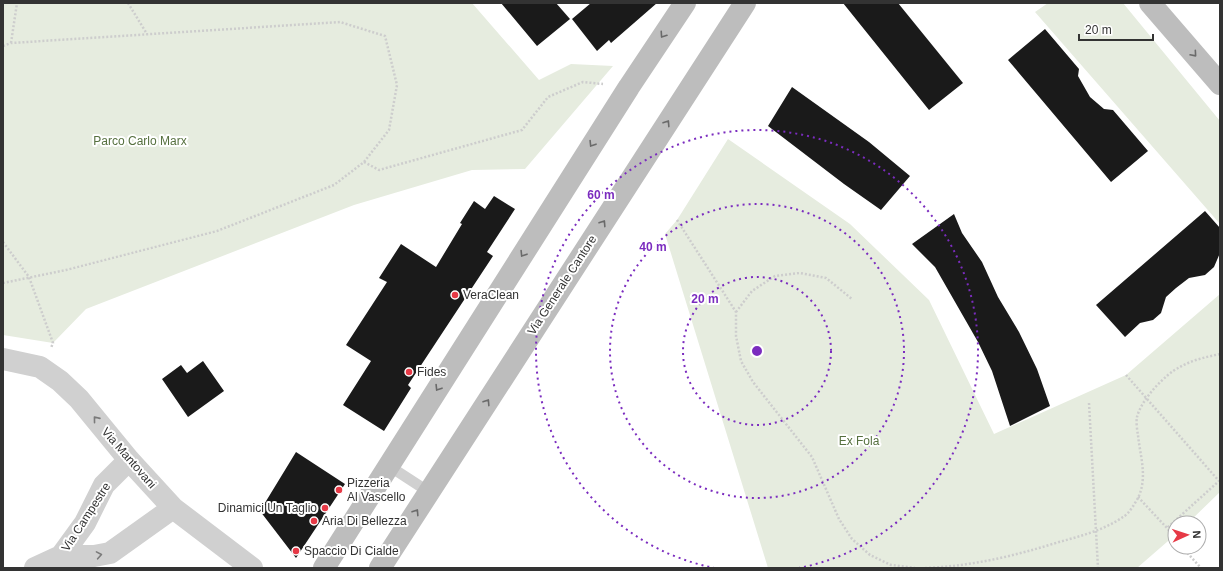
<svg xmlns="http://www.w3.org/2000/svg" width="1223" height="571" viewBox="0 0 1223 571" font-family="Helvetica,sans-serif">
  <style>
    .green { fill: #e6ecdf }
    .building { fill: #1a1a1a }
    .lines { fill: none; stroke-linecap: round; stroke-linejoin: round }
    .path { stroke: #cdcdcd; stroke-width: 2.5; stroke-dasharray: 2 2; stroke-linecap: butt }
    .lane { stroke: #d0d0d0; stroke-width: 11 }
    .street { stroke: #d0d0d0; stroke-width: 22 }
    .secondary { stroke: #bdbdbd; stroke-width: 22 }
    .oneway { stroke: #6a6a6a }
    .oneway2 { stroke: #7a7a7a }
    .ring { fill: none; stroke: #7b2cbf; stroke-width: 2; stroke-dasharray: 2 4 }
    .poi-dot { fill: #e63946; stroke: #fff; stroke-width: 1.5 }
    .labels { text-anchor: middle; stroke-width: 4; stroke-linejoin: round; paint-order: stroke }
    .park-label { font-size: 12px; fill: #56703f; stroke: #fff }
    .street-label { font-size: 12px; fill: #333; stroke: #fff }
    .poi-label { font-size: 12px; fill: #333; stroke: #fff; text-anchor: start }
    .centre { fill: #7b2cbf; stroke: #fff; stroke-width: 2 }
    .ring-label { font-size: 12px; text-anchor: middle; font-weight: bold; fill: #7b2cbf; stroke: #fff; stroke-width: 4; stroke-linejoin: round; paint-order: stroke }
  </style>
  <rect width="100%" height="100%" fill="#fff"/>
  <path class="green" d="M3 3H472L539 80 571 64 613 66 525 169 472 170 354 205 86 309 53 343 3 335Z
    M1048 3H1123L1220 121V224L1035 12Z
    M728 139 850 224 929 300 994 434 1126 375 1220 294V492L1188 523H1175V535L1137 568H768L665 234 677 220Z"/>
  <path class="building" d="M501 3H556L570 19 537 46Z
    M591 3H657L611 43 609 40 597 51 572 19Z
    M843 3H898L963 83 929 110Z
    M1045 29 1079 69 1078 76 1090 97 1104 109 1113 110 1148 151 1111 182 1008 60Z
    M792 87 869 142 910 176 881 210 844 184 768 126Z
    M494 196 515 209 487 252 493 256 408 385 411 388 384 431 343 405 371 361 346 345 387 282 379 278 401 244 436 267 462 224 460 223 474 201 485 209Z
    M1205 211 1220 228V253L1214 267 1205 275 1189 278 1176 288 1166 297 1161 313 1153 320 1140 323 1125 337 1096 305Z
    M954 214 962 233 982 262 998 297 1019 332 1037 369 1050 406 1010 426 992 371 978 342 935 267 912 244Z
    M203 361 224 391 188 417 162 379 181 365 187 373Z
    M296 452 345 484 296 558 260 511Z"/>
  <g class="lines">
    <path class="path" d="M128 3 147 34
      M11 43 17 3
      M3 46 11 43 340 22 385 36 397 85 389 130 364 162 334 185 217 231 66 270 3 283
      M364 162 379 170 522 130 548 97 583 82 603 84
      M677 220 736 312V336L741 361 753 382 812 457 839 519 852 539 870 555 891 565 915 568
      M3 242 29 277 53 343 51 348
      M736 312 752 291 775 276 800 273 826 278 852 299
      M1126 375 1219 481 1167 528
      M1089 403 1098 568
      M1138 497 1167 528 1175 539
      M1182 547 1201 568
      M925 568C973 566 1014 556 1059 542 1081 536 1104 530 1123 517 1129 514 1135 503 1138 498 1148 477 1140 456 1138 435 1137 430 1136 422 1137 417 1141 400 1165 374 1180 367 1192 360 1206 357 1220 354"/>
    <path class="lane" d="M389 466 429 492"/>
    <path class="street" d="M3 359 40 367 60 381 79 399 129 460 173 508 252 568
      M61 556 85 523 104 485 129 460
      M35 568 61 556H94L110 553 173 508"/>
    <path class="secondary" d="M1150 3 1220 84
      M324 568 629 87 685 3
      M380 568 745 3"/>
  </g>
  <defs><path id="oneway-chevron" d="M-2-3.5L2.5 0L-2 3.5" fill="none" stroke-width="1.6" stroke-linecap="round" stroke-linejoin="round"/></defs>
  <g class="oneway">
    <use href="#oneway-chevron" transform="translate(663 35) rotate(124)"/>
    <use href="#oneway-chevron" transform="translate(1194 54) rotate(49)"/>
    <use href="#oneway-chevron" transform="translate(667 123) rotate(-57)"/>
    <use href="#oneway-chevron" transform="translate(592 144) rotate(122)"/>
    <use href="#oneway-chevron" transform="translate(603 223) rotate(-57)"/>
    <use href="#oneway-chevron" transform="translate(523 254) rotate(122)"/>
    <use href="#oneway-chevron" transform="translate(438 388) rotate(122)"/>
    <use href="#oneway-chevron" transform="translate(487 402) rotate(-57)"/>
    <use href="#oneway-chevron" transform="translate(416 512) rotate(-57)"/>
  </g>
  <g class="oneway2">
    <use href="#oneway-chevron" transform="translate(96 419) rotate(-129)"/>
    <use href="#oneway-chevron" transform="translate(99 555) rotate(-10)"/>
  </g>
  <g class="ring">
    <circle cx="757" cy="351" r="74"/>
    <circle cx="757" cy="351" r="147"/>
    <path d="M715 568A221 221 0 1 1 799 568"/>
  </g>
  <g class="poi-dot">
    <circle cx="455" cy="295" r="4"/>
    <circle cx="409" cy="372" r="4"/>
    <circle cx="339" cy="490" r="4"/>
    <circle cx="325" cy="508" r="4"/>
    <circle cx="314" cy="521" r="4"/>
    <circle cx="296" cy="551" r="4"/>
  </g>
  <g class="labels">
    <g class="park-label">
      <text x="140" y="145">Parco Carlo Marx</text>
      <text x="859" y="445">Ex Fola</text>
    </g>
    <g class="street-label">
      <text transform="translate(562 285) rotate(-57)" y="4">Via Generale Cantore</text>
      <text transform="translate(129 458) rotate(49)" y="4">Via Mantovani</text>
      <text transform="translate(86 517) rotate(-57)" y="4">Via Campestre</text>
    </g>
    <g class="poi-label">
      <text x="463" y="299">VeraClean</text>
      <text x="417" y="376">Fides</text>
      <text x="347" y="487">Pizzeria<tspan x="347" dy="14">Al Vascello</tspan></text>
      <text x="317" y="512" text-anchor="end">Dinamici Un Taglio</text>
      <text x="322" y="525">Aria Di Bellezza</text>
      <text x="304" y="555">Spaccio Di Cialde</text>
    </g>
  </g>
  <circle cx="757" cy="351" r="6" class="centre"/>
  <g class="ring-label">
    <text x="601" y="199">60 m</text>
    <text x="653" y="251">40 m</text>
    <text x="705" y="303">20 m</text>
  </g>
  <rect width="1223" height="571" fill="none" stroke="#333333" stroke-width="8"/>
  <g transform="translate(1187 535) rotate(87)"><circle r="19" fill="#ffffff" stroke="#adadad"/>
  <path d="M0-3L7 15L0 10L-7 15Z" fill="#e63946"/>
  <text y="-6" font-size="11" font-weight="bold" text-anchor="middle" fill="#333333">N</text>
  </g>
  <path d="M1079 34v6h74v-6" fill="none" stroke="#333333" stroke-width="2"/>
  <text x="1085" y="34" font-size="12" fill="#333333" stroke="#ffffff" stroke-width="3" paint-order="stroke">20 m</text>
</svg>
